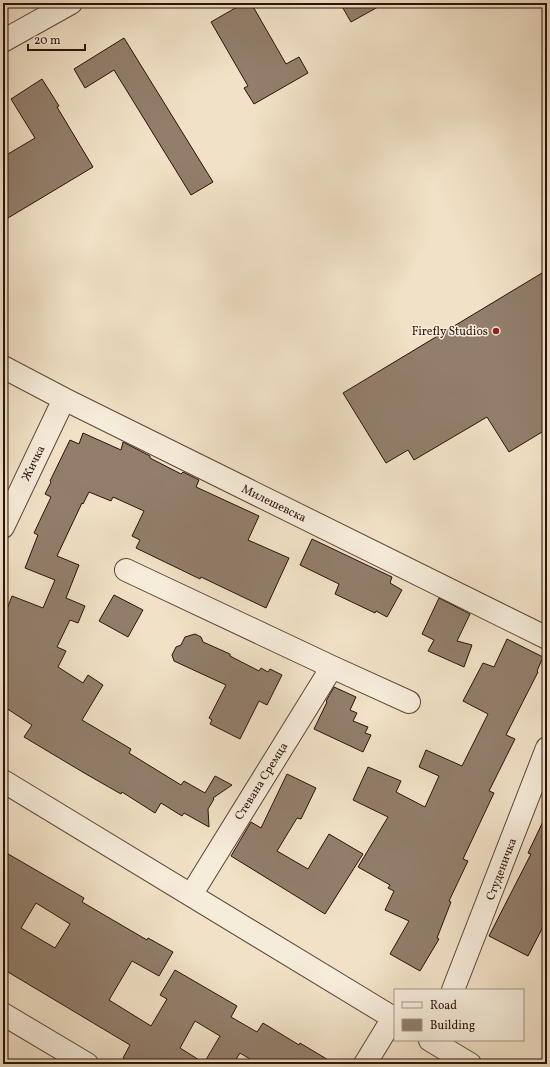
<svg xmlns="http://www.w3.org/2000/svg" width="550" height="1067" viewBox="0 0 550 1067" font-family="Vollkorn,serif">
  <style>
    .building { fill: #927e6b; stroke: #2c1209; fill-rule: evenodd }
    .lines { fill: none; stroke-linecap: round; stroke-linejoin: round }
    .minor-casing { stroke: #5d4638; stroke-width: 24 }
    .minor { stroke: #f6ecda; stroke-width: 22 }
    .poi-dot { fill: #8f2418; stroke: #f6ecda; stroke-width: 1.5 }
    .labels { text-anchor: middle; stroke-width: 3; stroke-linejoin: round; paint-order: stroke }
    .poi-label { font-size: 12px; fill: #2c1209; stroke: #f6ecda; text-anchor: end }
    .street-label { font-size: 12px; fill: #2c1209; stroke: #f6ecda }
  </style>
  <rect width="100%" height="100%" fill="#f1e1c6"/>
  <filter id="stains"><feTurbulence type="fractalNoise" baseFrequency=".005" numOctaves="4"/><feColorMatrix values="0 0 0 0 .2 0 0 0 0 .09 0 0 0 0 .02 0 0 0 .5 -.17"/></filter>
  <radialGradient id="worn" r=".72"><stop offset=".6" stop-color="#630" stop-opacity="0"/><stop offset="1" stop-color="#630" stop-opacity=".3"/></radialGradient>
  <path class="building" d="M244 3H251L286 64 299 57 308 73 254 104 244 88 248 86 211 22Z
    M340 3H385L351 22Z
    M124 38 213 182 191 195 114 70 85 88 74 69Z
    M42 79 59 106 57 107 93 167 3 221V157L35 138 11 99Z
    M547 270V429L509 452 487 417 414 460 408 450 386 463 343 393Z
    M83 433 121 450 123 442 150 456V458L181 474 183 472 199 480 196 487 259 516 248 540 289 558 266 608 201 577 200 579 136 548 140 540 132 536 144 511 113 497 111 501 89 492 83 504 82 503 57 556 79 565 66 598 85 606 78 623 70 620 57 647 66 651 58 667 83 683 88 675 103 685 82 720 131 749 129 753 181 785 184 781 205 793 215 776 232 785 213 798 214 799 208 809 209 827 184 813 182 816 161 803 155 813 122 792 121 794 86 774 24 737 32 725 3 706V620L12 596 43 608 55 580 25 568 38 535 34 533 51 497 45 494 51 482 50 481 70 440 79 444Z
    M312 539 392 577 390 583 402 590 387 617 376 611 375 613 335 594 339 584 300 565Z
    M114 595 143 610 128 637 99 621Z
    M439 598 470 614 457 641 472 645 464 667 428 651 434 640 422 634Z
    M195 634 201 637 203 642 230 654V656L259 671 261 668 268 672 270 669 282 675 267 705 259 701 240 739 210 724 212 720 209 718 226 685 174 661 172 655 176 647 181 645 185 637Z
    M507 639 543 657 537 671 538 672 506 735 515 739 489 791 494 793 463 859 468 861 449 901 451 902 437 938 439 939 420 971 390 954 409 921 385 910 394 891 388 888 390 885 358 867 388 817 353 800 368 767 401 781 396 792 425 807 439 776 419 767 426 750 462 766 488 714 463 701 483 663 494 667Z
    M334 687 356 697 350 710 357 713 353 721 368 727 365 733 371 735 363 752 314 729 327 702 326 701Z
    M287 774 316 788 301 819 297 818 277 851 308 869 329 834 363 854 325 914 231 856 251 822 261 828Z
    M547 813V919L528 956 489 936 531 854 528 853Z
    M3 851 84 898 82 902 147 940 148 938 173 952 159 976 132 961 109 1000 151 1026 167 999 160 995 175 970 237 1006 231 1017 257 1032 263 1023 299 1045 300 1043 335 1064H258L240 1053 233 1064H132L123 1058 130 1045 3 969ZM36 903 70 924 55 948 21 928ZM195 1021 220 1036 204 1063 180 1048Z"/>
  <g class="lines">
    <g class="minor-casing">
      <path id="minor" d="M3 41 71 3
        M3 367 64 399 547 638
        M3 527 64 399
        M126 570 332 667 409 702
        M3 781 395 1019
        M191 895 332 667
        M453 990 547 748
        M3 1014 87 1064
        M430 1040 470 1064
        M365 1064 393 1018"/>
    </g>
    <use href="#minor" class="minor"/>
  </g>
  <circle class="poi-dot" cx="496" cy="331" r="4"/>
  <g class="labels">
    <g class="poi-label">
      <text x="488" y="335">Firefly Studios</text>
    </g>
    <g class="street-label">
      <text transform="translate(33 463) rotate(-64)" y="4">Жичка</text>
      <text transform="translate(274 503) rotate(26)" y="4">Милешевска</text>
      <text transform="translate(261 781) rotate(-58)" y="4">Стевана Сремца</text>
      <text transform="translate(501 869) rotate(-69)" y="4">Студеничка</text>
    </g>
  </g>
  <rect width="550" height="1067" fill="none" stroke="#f1e1c6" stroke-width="16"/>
  <rect x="4" y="4" width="542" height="1059" fill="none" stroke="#2c1209" stroke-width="2"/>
  <rect x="8" y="8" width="534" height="1051" fill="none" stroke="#2c1209"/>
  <rect x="394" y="989" width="130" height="52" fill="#f6ecda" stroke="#a59586"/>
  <rect x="402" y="1002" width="20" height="6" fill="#f6ecda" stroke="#a59586"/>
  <text x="430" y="1009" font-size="12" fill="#2c1209">Road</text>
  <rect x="402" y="1019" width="20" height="12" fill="#927e6b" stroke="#a59586"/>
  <text x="430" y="1029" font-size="12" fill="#2c1209">Building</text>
  <path d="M28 44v6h57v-6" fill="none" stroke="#2c1209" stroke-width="2"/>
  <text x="34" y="44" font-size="12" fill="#2c1209" stroke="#f6ecda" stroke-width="3" paint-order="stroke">20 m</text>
  <rect width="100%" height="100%" filter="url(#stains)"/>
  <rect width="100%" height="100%" fill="url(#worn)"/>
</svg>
